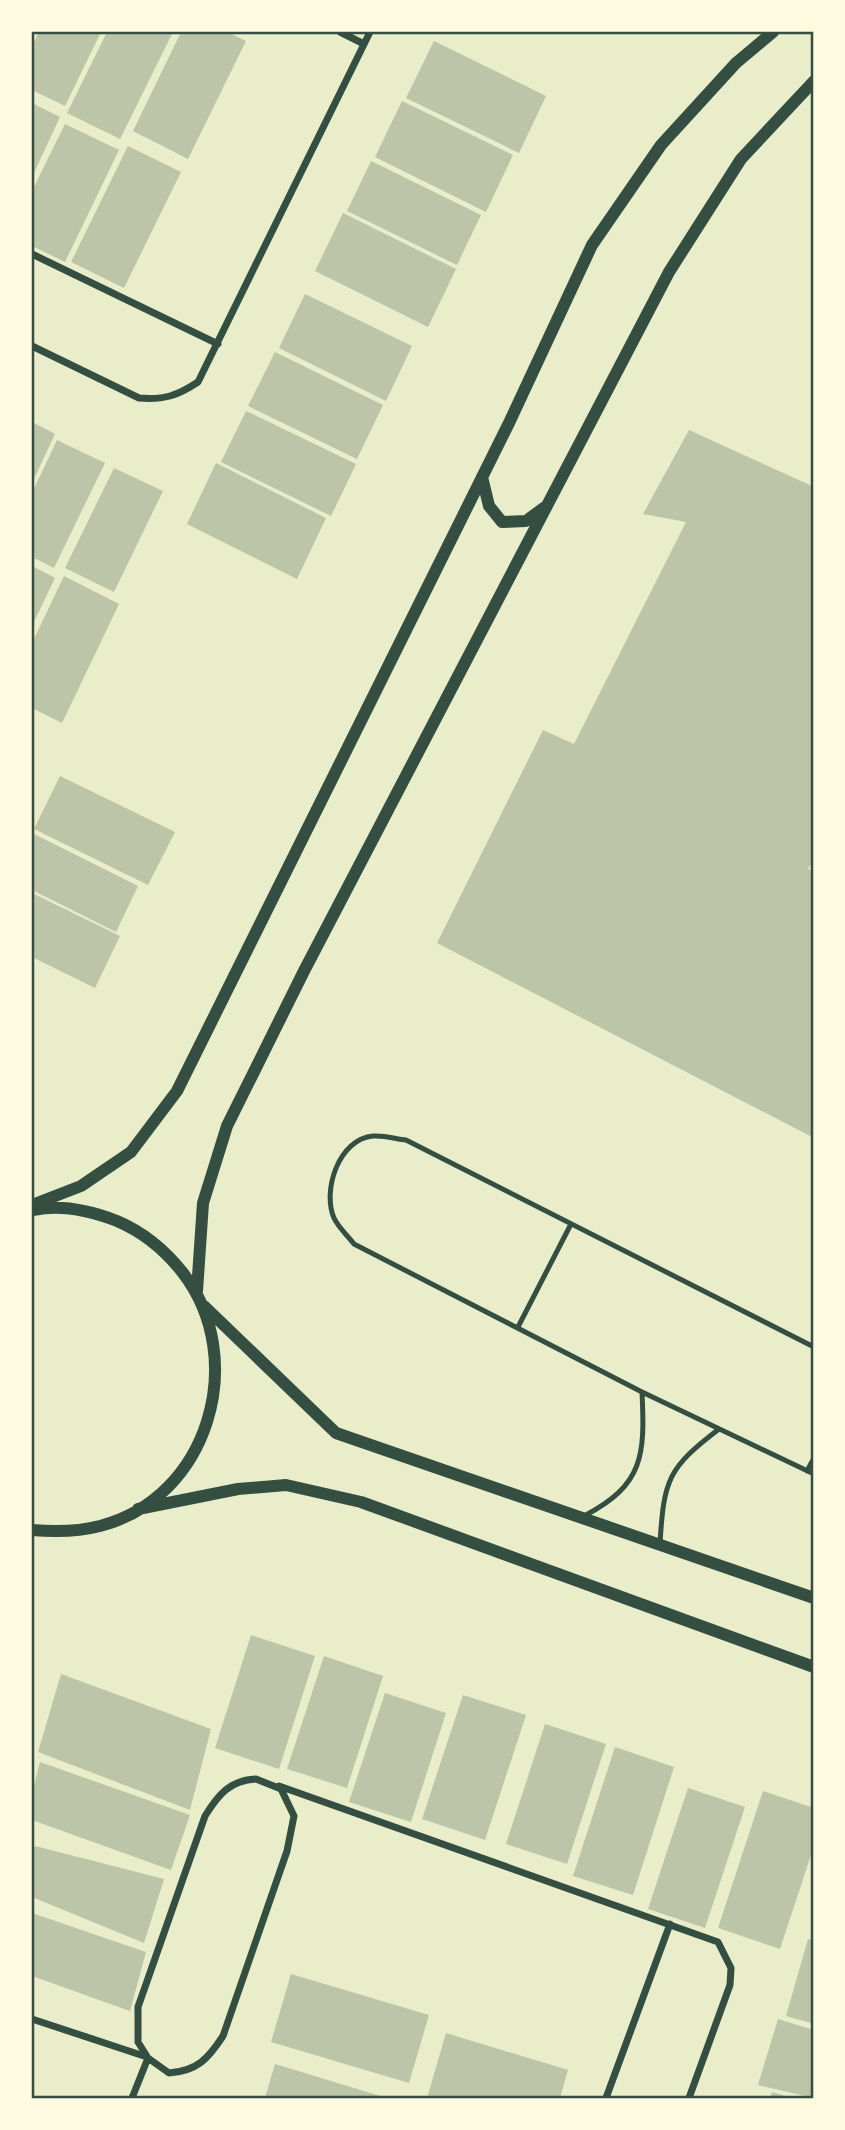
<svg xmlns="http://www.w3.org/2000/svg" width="845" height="2130" viewBox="0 0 845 2130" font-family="'DejaVu Sans',sans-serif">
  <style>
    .building { fill: #bcc5a7 }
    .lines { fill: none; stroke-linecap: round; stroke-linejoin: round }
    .service { stroke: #344e41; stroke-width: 5 }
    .minor { stroke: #344e41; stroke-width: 7 }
    .tertiary { stroke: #344e41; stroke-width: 12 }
    .neatline { fill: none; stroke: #344e41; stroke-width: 2.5 }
  </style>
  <rect width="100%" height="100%" fill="#e9edc9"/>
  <path class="building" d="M39 32H101L65 106 32 90V46Z
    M107 32H173L120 139 67 113Z
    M181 32H227L246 41 188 159 133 131Z
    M434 41 546 96 519 153 406 98Z
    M402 101 513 155 486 212 375 157Z
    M32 103 60 117 32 177Z
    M65 124 119 150 65 262 32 246V191Z
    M128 146 181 172 124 288 71 262Z
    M371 161 481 215 457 265 347 211Z
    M343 213 456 269 428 327 315 271Z
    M305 294 412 346 386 401 279 348Z
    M275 352 383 405 357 459 248 406Z
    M246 411 356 464 331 516 221 462Z
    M32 422 55 434 32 483Z
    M689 430 814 487V859L808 869 814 872V1138L437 943 543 730 574 744 686 522 643 514Z
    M57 440 105 463 54 568 32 557V493Z
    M216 463 326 518 297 579 187 524Z
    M114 468 163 491 114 592 65 568Z
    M32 566 55 578 32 626Z
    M64 576 119 604 62 723 32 708V643Z
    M60 776 175 832 148 885 34 829Z
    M32 833 138 886 116 932 32 890Z
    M32 893 120 936 95 988 32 957Z
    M251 1635 315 1656 279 1769 215 1748Z
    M324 1656 383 1676 347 1788 287 1769Z
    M61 1674 211 1729 190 1810 38 1752Z
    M385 1693 446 1713 411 1822 349 1802Z
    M463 1695 526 1715 485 1840 422 1819Z
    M545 1724 606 1744 567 1864 506 1844Z
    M615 1747 674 1767 633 1895 573 1876Z
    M40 1762 190 1815 171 1870 32 1820V1793Z
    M688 1788 745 1807 705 1928 648 1909Z
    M763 1791 814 1808V1846L780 1949 718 1928Z
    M35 1846 164 1879 144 1943 32 1897V1856Z
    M32 1913 146 1952 130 2011 32 1976Z
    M808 1939 814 1940V2024L786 2016Z
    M291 1974 429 2015 409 2083 271 2042Z
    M778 2019 814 2030V2098L758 2085Z
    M446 2033 568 2070 560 2098H427Z
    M275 2064 387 2098H265Z
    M772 2092 792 2098H770Z"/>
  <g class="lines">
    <path class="service" d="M518 1327 571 1224
      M814 1347 406 1140C396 1139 384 1135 373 1136 339 1139 322 1190 334 1218 338 1227 348 1236 354 1244L642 1392 814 1474
      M807 1471 814 1458
      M584 1516C644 1485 645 1455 642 1392
      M660 1543C664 1479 668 1468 719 1429"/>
    <path class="minor" d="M340 32 364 44
      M32 254 218 344
      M32 346 139 398C164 400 177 396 198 382L370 32
      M256 1779 281 1789 294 1816 287 1851 223 2036C208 2059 197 2071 169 2073L148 2058 138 2042V2007L205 1816C218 1795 230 1780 256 1779Z
      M279 1786 718 1942 731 1968 730 1985 689 2098
      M32 2019 147 2057
      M132 2098 148 2058
      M606 2098 670 1924"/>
    <path class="tertiary" d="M482 477 489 506 502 522 526 521 545 507
      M32 1205 81 1186 131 1152 177 1091 509 423 592 245 661 145 736 63 773 32
      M197 1291 203 1203 227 1126 304 971 669 272 741 159 814 81
      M204 1306 336 1433 814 1598
      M138 1509 238 1489 286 1485 361 1502 814 1667
      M32 1530C55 1532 77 1532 100 1526 209 1498 249 1359 183 1273 165 1250 143 1232 117 1221 91 1211 62 1204 34 1210"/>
  </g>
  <rect width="845" height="2130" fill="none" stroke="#fefae0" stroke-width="66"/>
  <rect x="33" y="33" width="779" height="2064" class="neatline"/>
</svg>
